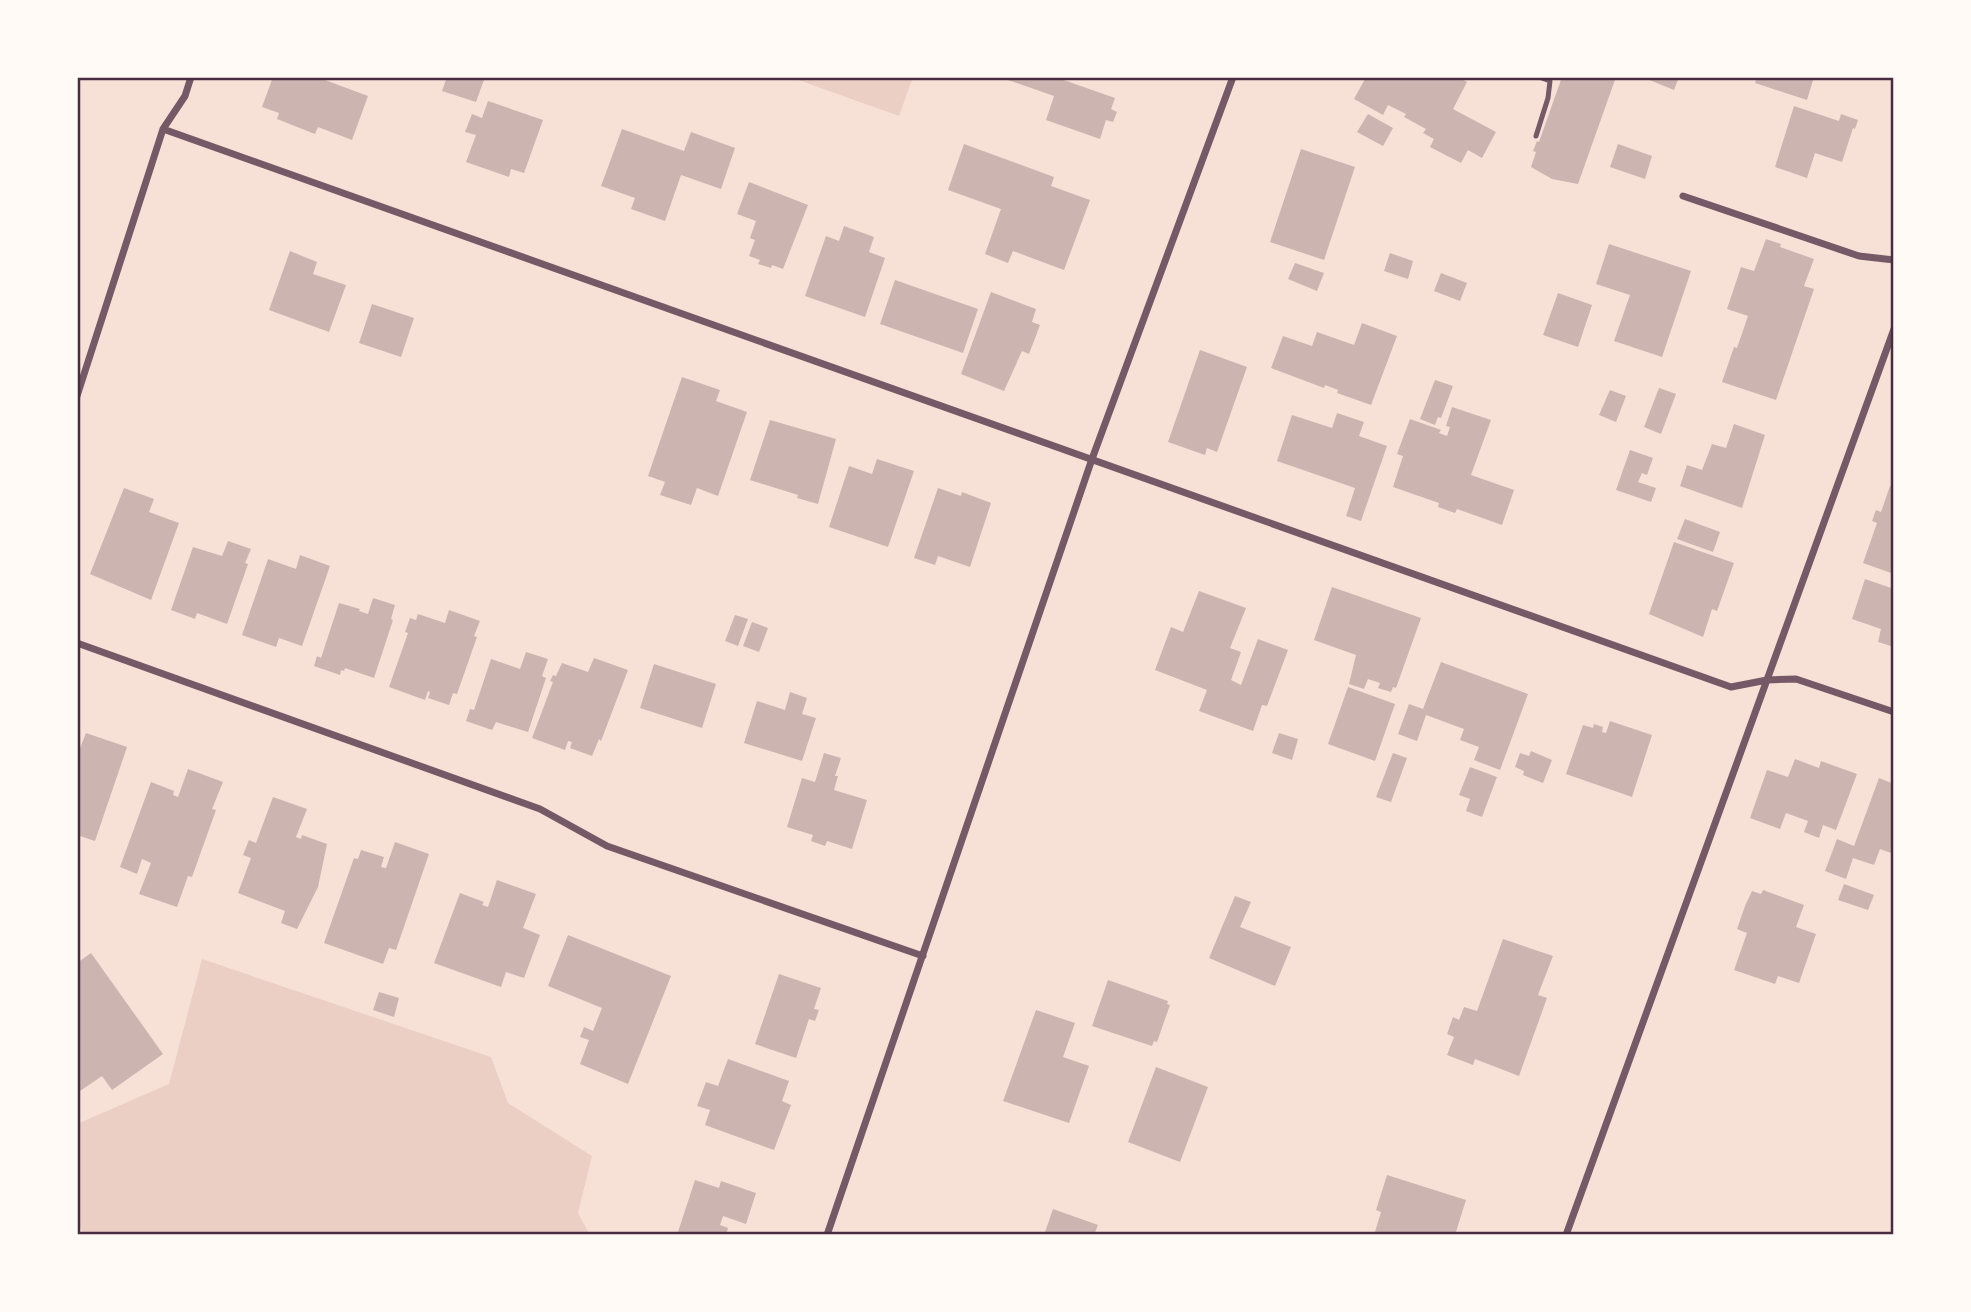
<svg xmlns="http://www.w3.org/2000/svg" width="1971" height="1312" viewBox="0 0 1971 1312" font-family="Arial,sans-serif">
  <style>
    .green { fill: #ebcfc5 }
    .building { fill: #ccb4b1 }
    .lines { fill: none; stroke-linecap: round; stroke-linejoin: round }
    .path { stroke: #4a2c40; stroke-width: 4.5 }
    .service { stroke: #755966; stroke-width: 5 }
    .minor { stroke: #755966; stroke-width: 7 }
    .neatline { fill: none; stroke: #4a2c40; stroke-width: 2.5 }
  </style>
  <rect width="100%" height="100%" fill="#f7e1d7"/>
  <path class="green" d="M790 77H913L899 116Z
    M202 959 491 1057 508 1103 592 1156 578 1213 590 1235H84L77 1220V1124L169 1084Z"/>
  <path class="building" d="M273 77H317L368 96 352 140 318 127 315 134 277 119 279 113 262 107Z
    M447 77H485L476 102 442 91Z
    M1009 77H1055L1115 98 1111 109 1117 112 1113 122 1106 120 1100 139 1046 120 1054 96 1008 80Z
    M1366 77H1458L1467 82 1453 109 1496 132 1482 158 1468 150 1461 163 1430 147 1434 139 1423 133 1426 129 1404 117 1406 114 1388 105 1383 115 1354 99Z
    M1562 77H1616L1578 184 1552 179 1531 167 1536 152 1533 151 1537 141 1539 142Z
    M1642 77H1679L1674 90Z
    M1757 77H1814L1807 100 1755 83Z
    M488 101 543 120 524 173 511 169 509 177 466 162 476 135 465 132 472 114 482 118Z
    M1794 106 1839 121 1841 114 1858 120 1855 129 1853 128 1842 162 1815 153 1807 178 1775 167Z
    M1368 114 1393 128 1383 146 1357 132Z
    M622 129 684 151 691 132 735 148 721 189 681 175 665 221 631 209 635 198 601 186Z
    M964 144 1054 177 1051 186 1090 200 1064 270 1013 251 1008 263 985 254 1001 209 948 190Z
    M1618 144 1652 156 1645 179 1610 167Z
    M1301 149 1355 167 1324 260 1270 242Z
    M749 182 808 205 783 269 772 265 771 268 758 264 760 260 749 256 755 240 750 238 756 221 737 214Z
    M844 226 874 237 869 252 885 258 865 317 805 296 826 236 839 241Z
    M1766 239 1781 244 1780 247 1814 259 1804 286 1814 289 1776 400 1722 382 1734 347 1737 348 1748 316 1727 309 1741 267 1754 271Z
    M1609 244 1691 271 1662 357 1614 341 1630 295 1596 284Z
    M290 251 317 262 313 274 346 285 329 332 269 310Z
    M1390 253 1413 261 1408 279 1384 271Z
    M1295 263 1324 273 1317 291 1288 279Z
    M1441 273 1467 283 1460 301 1434 291Z
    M895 280 978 309 963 353 880 324Z
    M991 292 1036 309 1032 322 1040 325 1029 354 1022 351 1004 391 961 374Z
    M1558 293 1592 305 1578 347 1543 335Z
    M372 304 414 318 401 357 359 343Z
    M1362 323 1397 336 1371 405 1337 393 1338 390 1325 385 1324 388 1271 368 1283 336 1312 346 1317 332 1354 345Z
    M1200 350 1247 367 1217 452 1207 448 1205 455 1168 442Z
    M682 377 720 390 716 401 747 412 718 496 697 488 691 505 660 495 665 482 648 476Z
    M1435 380 1453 386 1441 418 1438 417 1435 425 1420 419Z
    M1659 388 1676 394 1661 434 1644 427Z
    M1610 390 1626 396 1616 422 1599 415Z
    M1452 407 1491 420 1471 475 1514 490 1502 525 1457 509 1455 513 1438 507 1439 503 1393 487 1403 456 1397 454 1410 419 1441 430 1439 433 1447 436 1450 427 1446 426Z
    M1337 413 1364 422 1359 436 1387 446 1361 521 1346 516 1355 488 1277 461 1292 415 1332 428Z
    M770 420 836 439 818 504 797 498 798 495 750 480Z
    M1734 424 1765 435 1742 508 1680 486 1687 465 1702 470 1712 444 1726 448Z
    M1630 450 1653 458 1647 475 1642 473 1638 482 1656 488 1651 502 1616 490Z
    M877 459 914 471 888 547 829 527 849 466 872 474Z
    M1890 486 1894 487V574L1863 563 1877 523 1872 521 1876 510 1881 512Z
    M124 488 154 499 149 512 179 523 151 600 90 574Z
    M938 488 961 496 962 492 991 503 970 567 938 556 935 565 914 558Z
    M1685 519 1720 532 1713 552 1677 539Z
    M228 541 251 549 245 563 248 564 227 624 197 613 195 619 171 610 193 547 222 556Z
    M1674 542 1734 563 1717 611 1712 609 1703 637 1649 614Z
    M300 555 330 566 302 646 279 638 276 647 242 635 268 559 296 569Z
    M1865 579 1894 589V647L1878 642 1881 629 1852 619Z
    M1332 587 1421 618 1396 688 1393 687 1391 692 1378 688 1380 683 1368 679 1364 689 1349 684 1356 655 1314 640Z
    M1199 591 1246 608 1230 648 1241 652 1231 680 1241 685 1258 639 1288 650 1267 706 1262 705 1253 731 1199 711 1207 690 1155 670 1171 627 1183 632Z
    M373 598 395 605 391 619 393 620 374 678 345 668 344 671 341 670 340 675 314 666 317 656 321 658 339 603 360 609 359 611 368 614Z
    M449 610 480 621 474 636 477 637 457 694 453 693 449 705 428 698 430 692 428 691 425 700 389 687 408 633 405 632 410 618 416 620 418 614 445 623Z
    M735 615 748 619 738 646 725 641Z
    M752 622 768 628 759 652 743 646Z
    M526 652 548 659 542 676 546 678 528 732 496 722 492 730 466 721 470 709 474 710 491 659 520 669Z
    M594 658 628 670 601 741 599 739 592 756 570 748 572 742 568 741 565 750 532 738 553 682 550 681 553 675 556 676 562 663 588 672Z
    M1441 662 1528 694 1500 770 1474 760 1479 747 1460 740 1464 729 1426 715 1417 741 1398 734 1409 704 1423 709Z
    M654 664 716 684 702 728 640 708Z
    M1348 687 1395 704 1375 761 1328 744Z
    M790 692 807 698 802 714 816 718 802 761 744 743 757 701 785 710Z
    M1610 721 1652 735 1632 797 1566 774 1583 725 1593 728 1594 724 1603 727 1602 732 1606 733Z
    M86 733 127 747 95 841 77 835V756Z
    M1279 733 1298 739 1292 760 1272 753Z
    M1531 751 1552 760 1543 783 1523 775 1524 771 1515 767 1520 753 1529 756Z
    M824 753 841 758 835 776H838L834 790 867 800 852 849 827 841 825 846 811 841 813 835 787 827 802 778 815 782Z
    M1393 753 1407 758 1391 802 1376 797Z
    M1795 759 1819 768 1821 761 1857 774 1836 830 1823 825 1819 838 1804 832 1808 821 1786 813 1780 829 1750 818 1767 770 1788 777Z
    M1470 767 1497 777 1482 817 1466 811 1470 799 1459 795Z
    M188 769 223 782 212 809 216 810 192 877 188 876 177 907 139 894 151 863 142 859 137 874 120 867 151 782 174 791 173 795 178 797Z
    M1879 778 1894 784V854L1880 849 1874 865 1853 858 1846 879 1825 871 1837 839 1854 846Z
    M273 797 307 809 296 837 301 839 302 835 327 844 318 887 297 929 281 923 285 911 238 893 251 858 243 855 249 840 256 843Z
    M395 842 429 854 396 950 389 948 383 964 324 943 354 858 358 859 361 850 384 857 381 867 386 868Z
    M497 880 536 894 523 928 540 935 524 978 506 972 501 987 434 963 460 893 484 902 482 905 488 907Z
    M1844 884 1874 895 1868 910 1838 900Z
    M1763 890 1804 905 1796 927 1816 934 1799 983 1778 976 1775 984 1734 970 1747 933 1737 929 1745 906 1752 891 1761 894Z
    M1235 896 1251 902 1240 927 1291 947 1275 986 1209 958Z
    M568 935 671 976 628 1084 580 1064 589 1040 580 1037 584 1027 593 1031 602 1008 548 986Z
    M1503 939 1553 956 1538 995 1547 998 1519 1076 1475 1059 1473 1065 1447 1055 1454 1037 1447 1034 1453 1017 1459 1020 1464 1007 1477 1011Z
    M91 953 163 1054 112 1090 102 1076 80 1091 77 1087V963Z
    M779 974 821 988 814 1009 819 1010 815 1021 809 1019 796 1058 755 1044Z
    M1108 980 1168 1001 1167 1004 1170 1005 1157 1042 1154 1041 1152 1046 1092 1026Z
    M379 992 399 998 394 1017 373 1010Z
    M1036 1010 1075 1023 1063 1057 1089 1066 1069 1123 1003 1101Z
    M728 1059 789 1081 782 1101 791 1105 774 1150 705 1125 710 1110 697 1106 706 1082 718 1086Z
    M1156 1067 1208 1087 1180 1162 1128 1142Z
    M1387 1175 1466 1200 1455 1235H1374L1381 1212 1376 1210Z
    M695 1180 719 1188 721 1181 756 1193 746 1224 723 1216 720 1225 728 1228 726 1235H677Z
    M1053 1209 1098 1225 1094 1235H1044Z"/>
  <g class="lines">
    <path class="path" d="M849 77H862"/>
    <path class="service" d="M1536 136 1548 98 1550 81 1539 77"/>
    <path class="minor" d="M163 129 1731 687 1767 680 1796 679 1894 712
      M1683 196 1859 256 1894 260
      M77 396 163 129 185 96 191 77
      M77 643 540 809 607 846 923 956
      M827 1235 1092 459 1233 77
      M1566 1235 1894 329"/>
  </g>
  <rect width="1971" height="1312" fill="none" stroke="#fffaf5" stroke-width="158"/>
  <rect x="79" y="79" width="1813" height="1154" class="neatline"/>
</svg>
